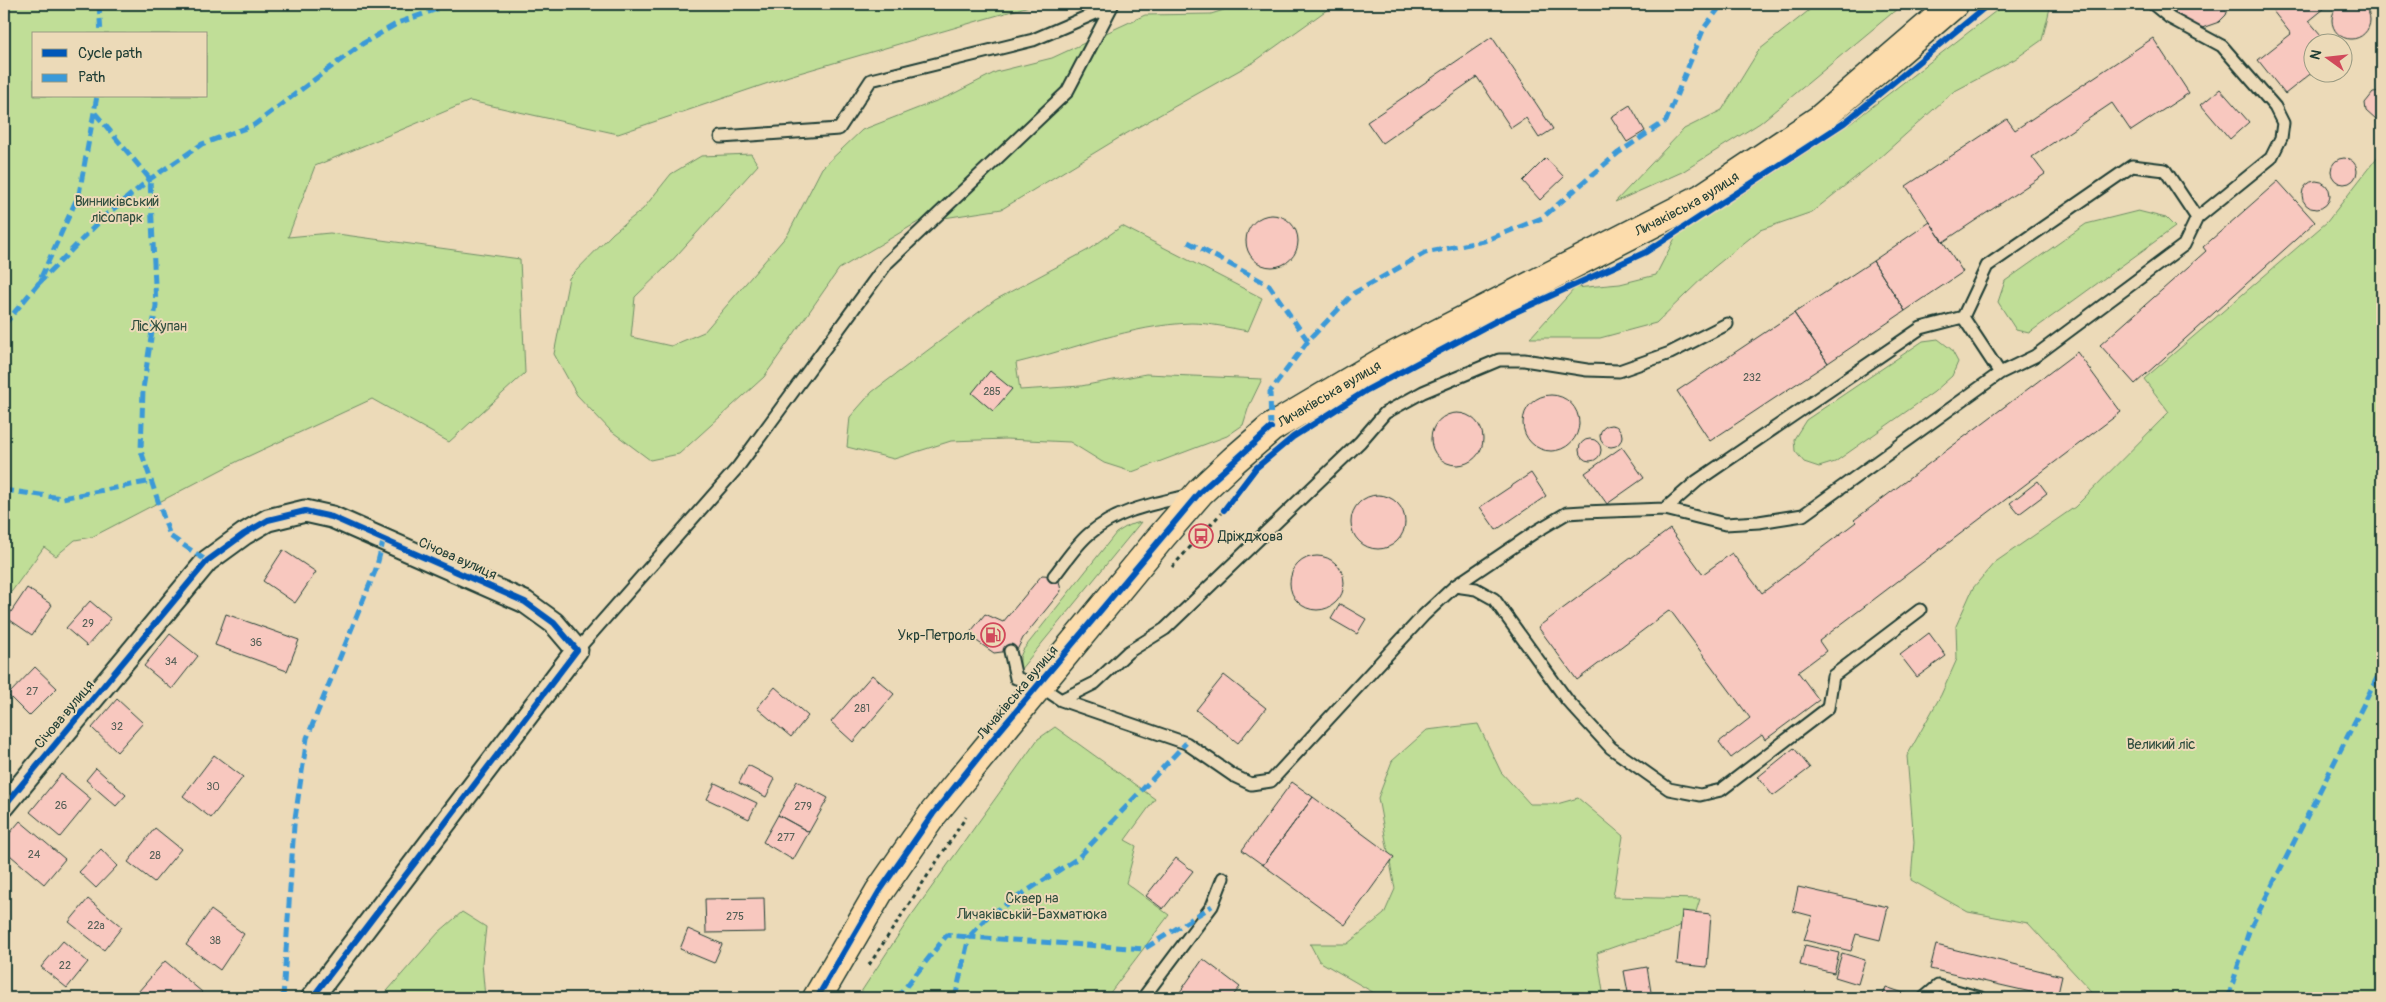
<svg xmlns="http://www.w3.org/2000/svg" width="2386" height="1002" viewBox="0 0 2386 1002" font-family="Pangolin,sans-serif">
  <style>
    .green { fill: #c0de97; stroke: #708e66; fill-rule: evenodd }
    .building { fill: #f8c8bf; stroke: #1f3d34 }
    .lines { fill: none; stroke-linecap: round; stroke-linejoin: round }
    .lane-casing { stroke: #1f3d34; stroke-width: 15 }
    .street-casing { stroke: #1f3d34; stroke-width: 25 }
    .primary-casing { stroke: #1f3d34; stroke-width: 31 }
    .path { stroke: #1f3d34; stroke-width: 3; stroke-dasharray: 4 4; stroke-linecap: butt }
    .lane { stroke: #ecdab8; stroke-width: 11 }
    .street { stroke: #ecdab8; stroke-width: 21 }
    .primary { stroke: #fcdcac; stroke-width: 28 }
    .quiet { stroke: #3a99d8; stroke-width: 5; stroke-dasharray: 10 5; stroke-linecap: butt }
    .cycleway-casing { stroke: #ecdab8; stroke-width: 9 }
    .cycleway { stroke: #0057b8; stroke-width: 6 }
    .labels { text-anchor: middle; stroke-width: 4; stroke-linejoin: round; paint-order: stroke }
    .number-label { font-size: 11px; fill: #556057 }
    .park-label { font-size: 14px; fill: #2f4d3e; stroke: #ecdab8 }
    .street-label { font-size: 14px; fill: #1f3d34; stroke: #ecdab8 }
    .poi-label { font-size: 14px; fill: #1f3d34; stroke: #ecdab8; text-anchor: start }
  </style>
  <rect width="100%" height="100%" fill="#ecdab8"/>
  <filter id="ink" filterUnits="userSpaceOnUse"><feTurbulence type="fractalNoise" baseFrequency=".02" numOctaves="2"/><feDisplacementMap in="SourceGraphic" scale="10" xChannelSelector="R" yChannelSelector="G"/><feConvolveMatrix kernelMatrix="1 2 1 2 8 2 1 2 1" color-interpolation-filters="sRGB"/></filter>
  <g filter="url(#ink)">
    <path class="green" d="M4 4H1036L789 76 618 134 470 101 315 166 288 237 330 233 520 259 525 373 449 442 372 399 238 461 92 537 75 540 56 556 44 547 4 602ZM34 34H206V96H34Z
      M1243 4H1335L1254 62 1122 136 1002 209 918 222 839 269 764 377 679 454 650 460 610 430 577 395 554 354 569 278 613 233 643 209 671 174 701 156 751 154 758 165 669 264 635 297 631 337 671 346 704 332 788 234 822 168 862 130 949 96 996 72 1052 58 1145 15 1211 14Z
      M1817 4H1903L1760 123 1682 172 1615 202 1684 129 1722 110 1759 50Z
      M2005 4H2051L2042 40 2015 59 1953 92 1877 160 1812 212 1760 230 1713 268 1656 323 1600 338H1530L1575 288 1620 284 1656 275 1679 230 1741 195 1851 123Z
      M2382 151V998H2094L2089 989 2028 923 1968 912 1911 880 1914 842 1907 756 1941 695 1957 659 1956 626 1973 588 1994 563 2075 507 2169 412 2144 379 2327 222Z
      M2138 211 2166 218 2175 227 2029 333 2016 330 1998 302 2005 281 2086 224Z
      M1122 226 1262 298 1248 331C1230 328 1210 323 1191 323 1131 325 1074 349 1016 363L1020 390 1081 386 1146 374 1262 379 1249 406 1243 425 1227 436 1132 472 1104 463 1070 442 1006 439 951 441 894 459 847 447 850 417 872 392 995 300 1088 250Z
      M1938 339 1951 349 1958 362 1952 376 1934 392 1835 462 1819 467 1804 462 1795 451 1794 439 1806 420 1923 341Z
      M1141 522 1020 670V657L1023 650 1116 533 1129 525Z
      M1478 724 1501 772 1530 804H1557L1578 798 1623 836 1613 897 1700 899 1694 918 1668 932 1628 942 1597 953 1604 998H1383L1319 961 1310 944H1347L1384 914 1395 889 1378 798 1392 761 1427 730Z
      M1055 727 1155 799 1125 840 1136 846 1126 883 1169 915 1106 998H857L911 916 1038 739Z
      M462 912 486 927 482 963 485 998H381L439 932Z"/>
    <path class="building" d="M2332 20a19 19 0 1 1 38 0a19 19 0 1 1-38 0Z
      M2172 4H2230L2226 15 2219 22 2202 28 2192 26 2177 16Z
      M2270 4H2330L2309 21 2327 42H2314V71L2285 94 2258 60 2291 34 2273 11 2275 10Z
      M1492 37 1553 129 1539 138 1526 118 1511 128 1477 77 1382 143 1367 122Z
      M2153 38 2189 93 2131 131 2112 103 2032 157 2045 174 1943 242 1906 186 2007 119 2015 130Z
      M2220 89 2249 122 2230 139 2201 105Z
      M2381 92 2382 119 2376 120 2366 111 2365 103 2373 93Z
      M1630 105 1645 131 1627 142 1611 117Z
      M1546 158 1564 177 1540 200 1523 181Z
      M2331 171a13 13 0 1 1 26 0a13 13 0 1 1-26 0Z
      M2278 181 2315 222 2135 384 2100 345 2206 251 2203 247Z
      M2302 195a14 14 0 1 1 28 0a14 14 0 1 1-28 0Z
      M1246 241a26 26 0 1 1 52 0a26 26 0 1 1-52 0Z
      M1930 222 1963 272 1905 311 1873 261Z
      M1873 261 1905 311 1828 363 1794 313Z
      M1794 313 1828 363 1710 441 1677 391Z
      M2077 352 2121 412 1819 641 1826 651 1798 672 1819 700 1765 740 1762 735 1731 758 1719 742 1750 718 1670 610 1577 680 1538 627 1670 529 1703 574 1732 553 1762 593 1856 522 1854 520Z
      M990 371 1012 389 993 411 972 393Z
      M1523 423a28 28 0 1 1 56 0a28 28 0 1 1-56 0Z
      M1431 439a26 26 0 1 1 52 0a26 26 0 1 1-52 0Z
      M1600 436a11 11 0 1 1 22 0a11 11 0 1 1-22 0Z
      M1579 450a11 11 0 1 1 22 0a11 11 0 1 1-22 0Z
      M1622 447 1644 478 1607 504 1585 473Z
      M1531 473 1546 496 1496 530 1480 507Z
      M2038 481 2047 493 2019 514 2010 503Z
      M1351 522a27 27 0 1 1 54 0a27 27 0 1 1-54 0Z
      M283 550 316 572 295 603 263 581Z
      M1290 583a27 27 0 1 1 54 0a27 27 0 1 1-54 0Z
      M1042 575 1058 576 1061 591 1023 638 1017 650 994 653 968 635 985 614 1003 622Z
      M27 588 52 605 32 635 7 618Z
      M90 601 111 619 87 646 66 628Z
      M1340 604 1366 619 1357 634 1331 619Z
      M226 614 299 640 287 671 215 645Z
      M1929 633 1946 656 1917 677 1900 655Z
      M170 634 198 656 172 689 144 666Z
      M35 667 57 688 29 716 8 695Z
      M872 675 894 694 853 742 831 722Z
      M1224 675 1266 708 1238 743 1196 710Z
      M775 687 808 716 791 737 757 708Z
      M117 699 143 723 117 752 92 728Z
      M4 743 10 748 4 756Z
      M1794 748 1810 768 1773 796 1758 777Z
      M214 755 243 777 211 818 183 796Z
      M748 765 775 779 766 797 739 783Z
      M96 768 126 795 116 806 86 780Z
      M61 774 91 799 60 837 30 812Z
      M797 781 828 798 809 832 778 815Z
      M1292 782 1313 797 1263 865 1242 850Z
      M715 783 757 803 749 819 707 799Z
      M1313 797 1394 857 1345 925 1263 865Z
      M778 815 809 832 793 860 763 842Z
      M20 821 65 859 44 884 4 850V840Z
      M155 828 181 849 154 882 128 862Z
      M101 849 117 866 96 888 79 872Z
      M1176 858 1193 871 1163 909 1146 896Z
      M1798 887 1888 907 1880 940 1856 934 1851 951 1804 940 1812 916 1793 911Z
      M764 898 765 932 706 933 705 899Z
      M88 899 122 927 104 950 69 922Z
      M211 910 244 934 220 970 186 945Z
      M1682 911 1711 914 1707 967 1677 964Z
      M688 929 722 944 714 963 680 949Z
      M63 941 88 962 67 988 41 967Z
      M1805 945 1839 953 1834 973 1800 965Z
      M1936 945 2062 976 2057 998 1930 969Z
      M1842 953 1865 960 1858 984 1835 977Z
      M1203 959 1240 987 1231 998H1187L1180 992Z
      M165 961 202 992 196 998H145L138 992Z
      M1647 967 1652 998H1629L1624 971Z
      M1886 987 1909 995 1908 998H1882Z"/>
    <g class="lines">
      <g class="lane-casing">
        <path id="lane" d="M2153 4 2170 18 2222 46 2275 107 2283 123 2281 138 2271 158 2197 218
          M1665 509 1697 481 1921 328 1963 317
          M1054 576C1065 562 1076 545 1089 534 1119 509 1154 504 1191 495
          M1455 586 1476 589 1494 599 1567 700 1611 748 1669 789 1700 795 1721 790 1828 708 1833 676 1920 610
          M577 650 738 467 887 263 1067 92 1112 6 1033 40 871 80 839 129 721 137
          M1010 651 1016 678 1040 686 1061 700 1186 743 1234 776 1251 784 1271 781 1424 615 1455 586 1535 532 1567 513 1583 512 1665 509 1725 524 1759 522 1803 515 2000 373 2035 356 2184 245 2197 218 2165 170 2132 166 1987 266 1963 317 2000 373
          M1061 700 1095 683 1128 652 1165 629 1360 442 1385 413 1423 392 1499 360H1524L1587 370 1619 371 1670 353 1727 324
          M1143 998 1212 906 1223 878
          M1924 998 1938 986 1981 998"/>
      </g>
      <g class="street-casing">
        <path id="street" d="M4 806 207 561 244 534 268 520 305 511 332 517 525 602 554 623 577 650 312 998"/>
      </g>
      <g class="primary-casing">
        <g id="primary">
          <path id="s1" d="M817 998 879 892 933 814 1157 542 1200 492 1234 460 1271 428 1384 361 1702 198 1819 120 1954 4"/>
        </g>
      </g>
      <path class="path" d="M1172 567 1224 510
        M869 965 966 817"/>
      <use href="#lane" class="lane"/>
      <use href="#street" class="street"/>
      <use href="#primary" class="primary"/>
      <path class="quiet" d="M99 4 101 34
        M1798 4H1802
        M95 113 150 179 156 306 143 389 141 451 170 536 207 561
        M1188 242 1269 285 1308 341
        M38 284 106 215 150 179 202 144 254 125 362 44 398 23 451 4
        M4 325 38 284 79 194 97 96
        M1271 428 1270 392 1308 341 1354 293 1425 253 1484 241 1542 218 1618 153 1666 121 1704 28 1722 4
        M4 490 62 498 152 481
        M283 998 294 825 307 738 376 569 384 538
        M897 998 947 935 969 937 988 916 1078 858 1186 743
        M955 998 969 937 1144 949 1212 906
        M2228 998 2249 931 2382 668"/>
      <g class="cycleway-casing">
        <path id="cycleway" d="M1224 510 1256 468 1293 437 1367 390 1496 321 1646 252 1844 123 1989 4
          M4 806 207 561 244 534 268 520 305 511 332 517 525 602 554 623 577 650 312 998
          M817 998 879 892 933 814 997 734 1200 492 1271 428"/>
      </g>
      <use href="#cycleway" class="cycleway"/>
    </g>
  </g>
  <defs>
    <g id="bus-ring" transform="scale(1.25)"><circle r="9.5" fill="#ecdab8" stroke="#d1495b" stroke-width="1.5"/><path d="M-5-6H5V4H4V6H2V4H-2V6H-4V4H-5ZM-3.5-4V0h7V-4ZM-3.5 1.2v1.5H-2V1.2ZM2 1.2v1.5H3.5V1.2Z" fill="#d1495b"/></g>
    <g id="fuel-ring" transform="scale(1.25)"><circle r="9.5" fill="#ecdab8" stroke="#d1495b" stroke-width="1.5"/><path d="M-5.5-6h7V0h2V4h1.3V-2.5L3-4.5l.8-.8L6-3V5H2.5V1h-1V6h-7ZM-4.2-4.7v3.2H.2V-4.7Z" fill="#d1495b"/></g>
  </defs>
  <g fill-rule="evenodd">
    <use href="#bus-ring" x="1201" y="536"/>
    <use href="#fuel-ring" x="993" y="635"/>
  </g>
  <g class="labels">
    <g class="number-label">
      <text x="1752" y="381">232</text>
      <text x="992" y="395">285</text>
      <text x="88" y="627">29</text>
      <text x="256" y="646">36</text>
      <text x="171" y="665">34</text>
      <text x="32" y="695">27</text>
      <text x="862" y="712">281</text>
      <text x="117" y="730">32</text>
      <text x="213" y="790">30</text>
      <text x="61" y="809">26</text>
      <text x="803" y="810">279</text>
      <text x="786" y="841">277</text>
      <text x="34" y="858">24</text>
      <text x="155" y="859">28</text>
      <text x="735" y="920">275</text>
      <text x="96" y="929">22а</text>
      <text x="215" y="944">38</text>
      <text x="65" y="969">22</text>
    </g>
    <g class="park-label">
      <text x="117" y="206">Винниківський<tspan x="117" dy="16">лісопарк</tspan></text>
      <text x="159" y="331">Ліс Жупан</text>
      <text x="2161" y="749">Великий ліс</text>
      <text x="1032" y="903">Сквер на<tspan x="1032" dy="16">Личаківській-Бахматюка</tspan></text>
    </g>
    <g class="street-label">
      <text dy="5" stroke="none"><textPath href="#s1" startOffset="1204">Личаківська вулиця</textPath></text>
      <text dy="5" stroke="none"><textPath href="#s1" startOffset="799">Личаківська вулиця</textPath></text>
      <text transform="translate(458 558) rotate(24)" y="5">Січова вулиця</text>
      <text transform="translate(1017 692) rotate(-50)" y="5">Личаківська вулиця</text>
      <text transform="translate(64 714) rotate(-50)" y="5">Січова вулиця</text>
    </g>
    <g class="poi-label">
      <text x="1218" y="541">Дріжджова</text>
      <text x="976" y="640" text-anchor="end">Укр-Петроль</text>
    </g>
  </g>
  <rect width="2386" height="1002" fill="none" stroke="#ecdab8" stroke-width="20"/>
  <rect x="10" y="10" width="2366" height="982" fill="none" stroke="#1f3d34" stroke-width="2" filter="url(#ink)"/>
  <rect x="32" y="32" width="175" height="65" fill="#ecdab8" stroke="#9a9b83"/>
  <rect x="42" y="49" width="25" height="8" fill="#0057b8" stroke="#9a9b83"/>
  <text x="78" y="58" font-size="15" fill="#1f3d34">Cycle path</text>
  <rect x="42" y="74" width="25" height="8" fill="#3a99d8" stroke="#9a9b83"/>
  <text x="78" y="82" font-size="15" fill="#1f3d34">Path</text>
  <g transform="translate(2328 58) rotate(285)"><circle r="24" fill="#ecdab8" stroke="#9a9b83"/>
  <path d="M0-4L9 19L0 12L-9 19Z" fill="#d1495b"/>
  <text y="-8" font-size="14" font-weight="bold" text-anchor="middle" fill="#1f3d34">N</text>
  </g>
</svg>
